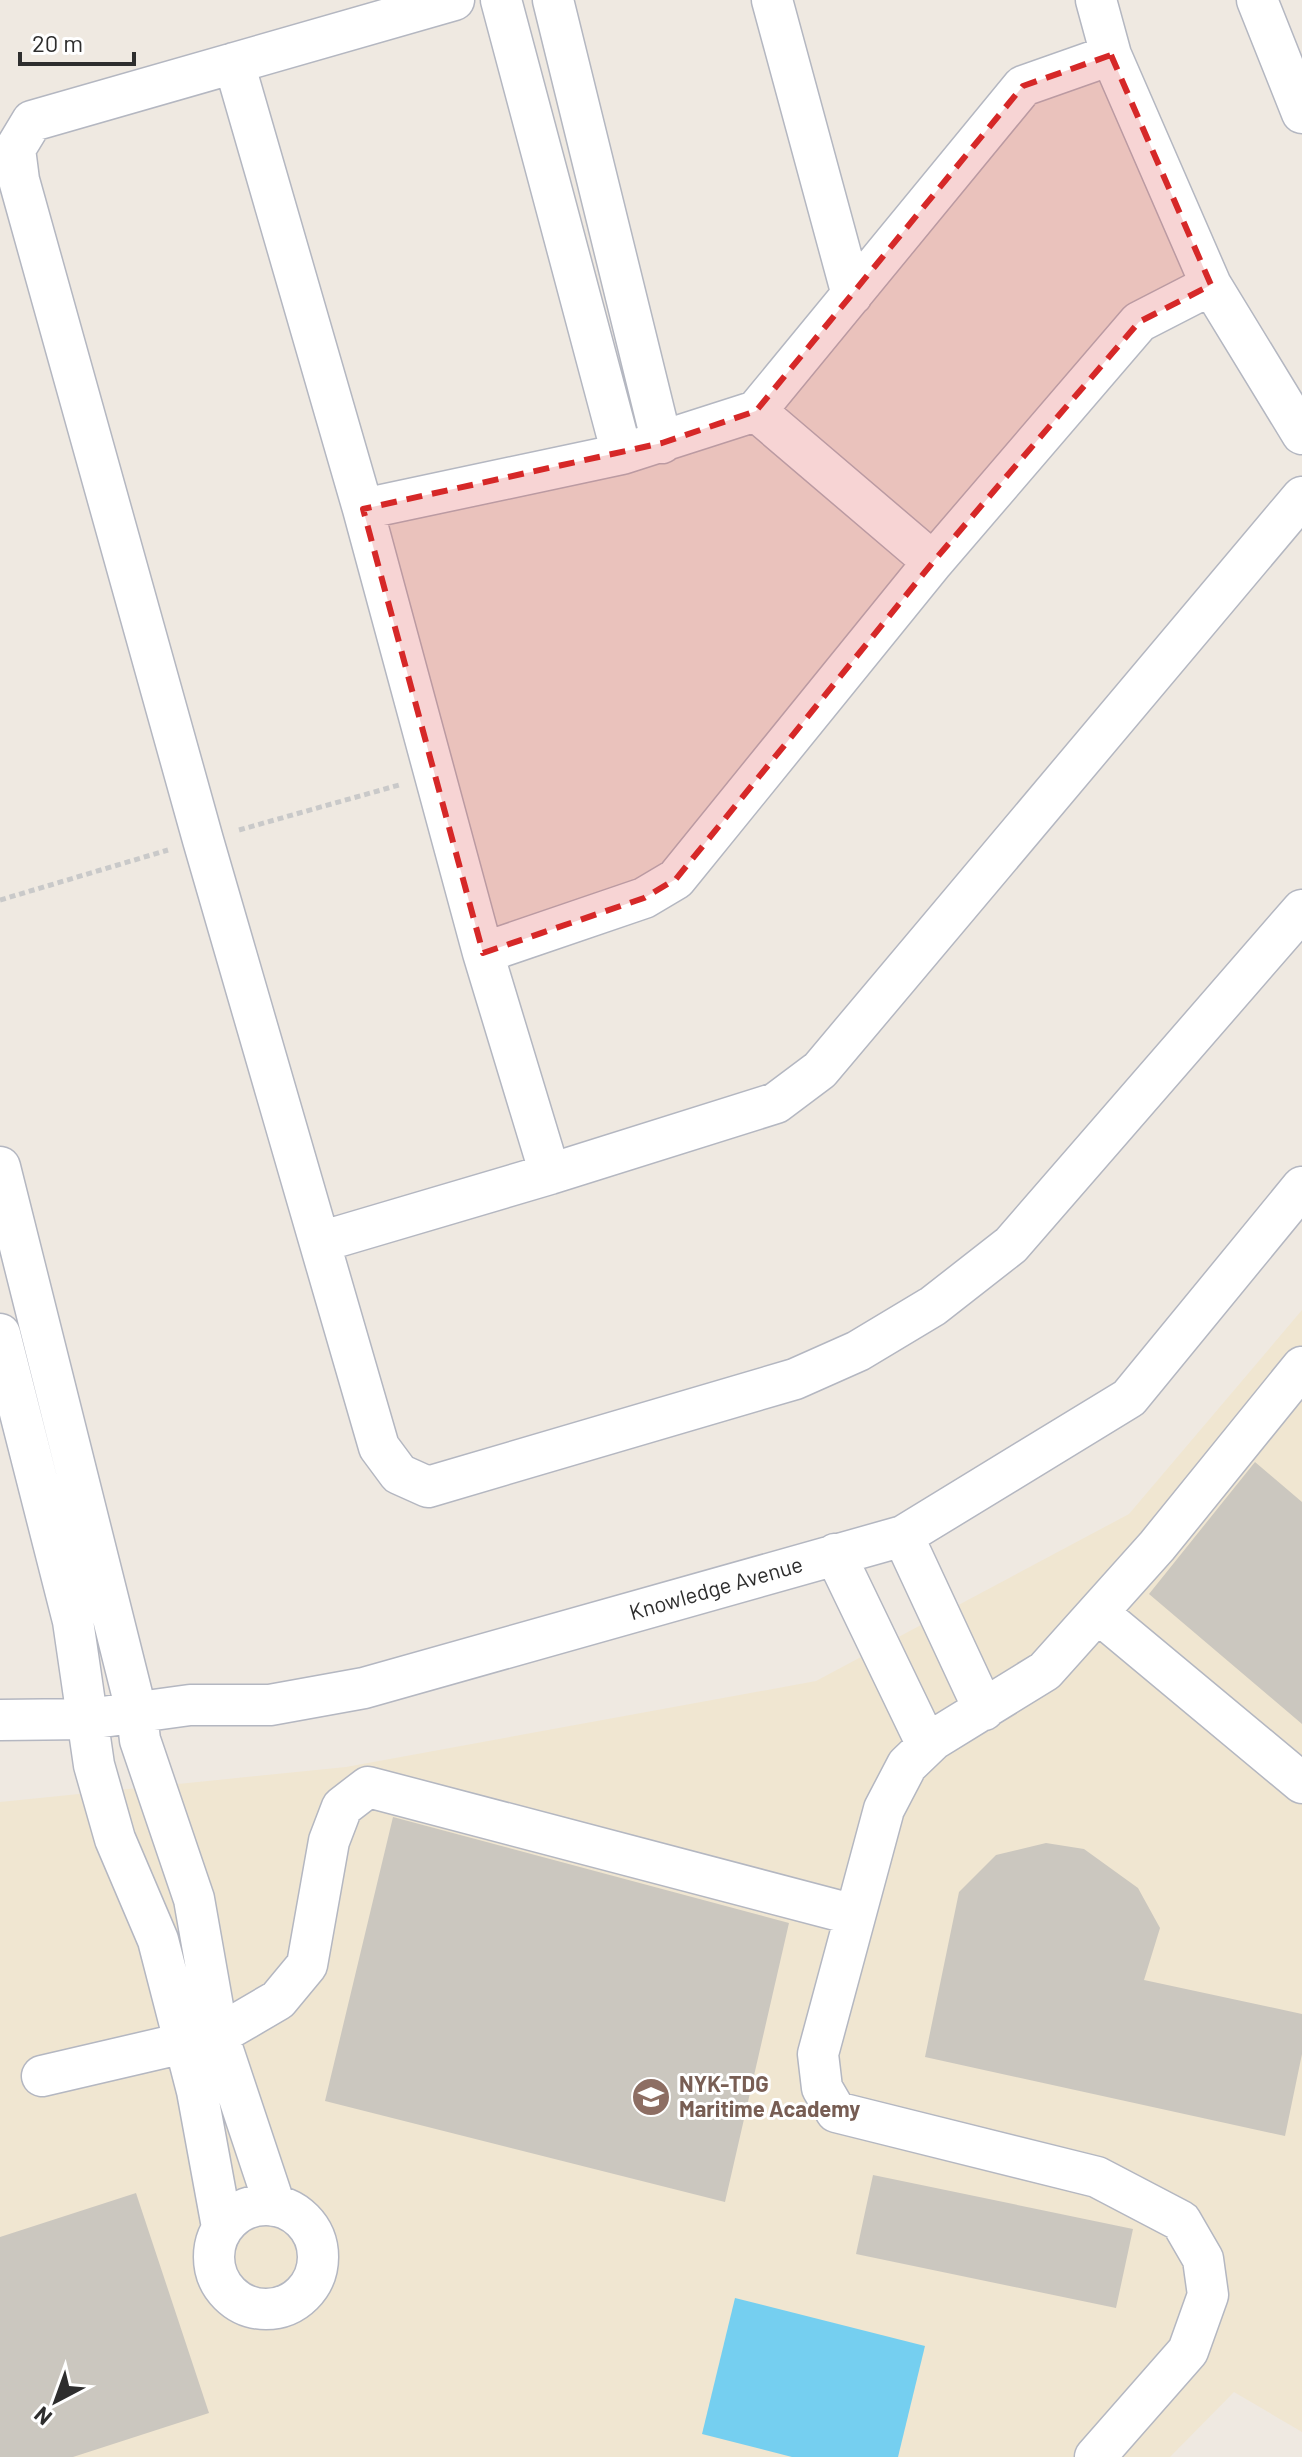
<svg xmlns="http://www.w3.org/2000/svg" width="1302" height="2457" viewBox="0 0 1302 2457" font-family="Barlow,sans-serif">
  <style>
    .education { fill: #f0e6d1 }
    .water { fill: #75cff0 }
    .building { fill: #cbc7bf }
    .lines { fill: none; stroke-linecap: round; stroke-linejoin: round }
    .minor-casing { stroke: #b4b7c1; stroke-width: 43 }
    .path { stroke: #c9c9c9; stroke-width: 5; stroke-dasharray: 6 4; stroke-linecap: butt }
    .minor { stroke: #fff; stroke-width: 40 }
    .marked { fill: #d62828; fill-opacity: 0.2; stroke: #d62828; stroke-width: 6; stroke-dasharray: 16 10; stroke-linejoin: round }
    .labels { text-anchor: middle; stroke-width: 6; stroke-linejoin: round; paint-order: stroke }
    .street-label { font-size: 22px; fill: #2e2e2e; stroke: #fff }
    .education-label { font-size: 22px; font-weight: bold; fill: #785e54; stroke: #fff; text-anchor: start }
  </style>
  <rect width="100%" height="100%" fill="#efe9e1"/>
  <path class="education" d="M1302 1310V2432L1234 2392 1170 2457H0V1802L346 1767 816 1681 1129 1514Z"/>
  <path class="water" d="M735 2298 925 2346 898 2457H792L702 2434Z"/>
  <path class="building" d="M1255 1462 1302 1502V1724L1149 1594Z
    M393 1817 789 1923 725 2202 325 2101Z
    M1046 1843 1084 1849 1138 1888 1160 1928 1144 1980 1302 2014V2054L1285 2136 925 2057 959 1892 996 1855Z
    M873 2175 1133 2229 1116 2308 856 2254Z
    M136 2193 209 2413 73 2457H0V2237Z"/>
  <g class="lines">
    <g class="minor-casing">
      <path id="minor" d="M454 0 32 121 15 149 19 180 203 840 379 1447 399 1474 428 1487 795 1379 858 1351 933 1306 1011 1245 1302 910
        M501 0 622 454
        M553 0 662 443
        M772 0 852 295
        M1096 0 1111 55 1211 285 1302 434
        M1257 0 1302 113
        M234 63 363 509 483 953 550 1174 776 1103 820 1070 1302 497
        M756 411 933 562
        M363 509 622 454 756 411 1023 86 1111 55
        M483 953 644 898 676 879 933 562 1139 322 1211 285
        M0 1167 137 1714 140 1740 194 1899 218 2035 275 2206
        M320 1242 550 1174
        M0 1334 73 1621 94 1765 115 1839 158 1940 197 2091 222 2227
        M903 1536 984 1710
        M835 1554 927 1745
        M1098 1613 1302 1783
        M0 1720 88 1719 190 1705H270L364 1688 903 1536 1129 1398 1302 1187
        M42 2076 218 2035 278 2000 307 1965 329 1841 342 1807 368 1787 855 1915
        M214 2257a52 52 0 1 1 104 0a52 52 0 1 1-104 0Z
        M1095 2457 1188 2351 1208 2295 1203 2259 1181 2221 1097 2177 836 2112 822 2088 818 2054 884 1809 907 1765 933 1740 1045 1671 1157 1546 1302 1367"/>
    </g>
    <path class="path" d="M239 830 399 785
      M0 900 168 850"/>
    <use href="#minor" class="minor"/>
  </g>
  <path class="marked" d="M1111 55 1211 285 1139 322 933 562 676 879 644 898 483 953 363 509 662 443 756 411 1023 86Z"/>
  <defs>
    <g id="school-disc" transform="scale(2)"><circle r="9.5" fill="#8d6e63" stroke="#fff"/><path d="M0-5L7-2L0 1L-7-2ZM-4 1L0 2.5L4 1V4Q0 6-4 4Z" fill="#fff"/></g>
  </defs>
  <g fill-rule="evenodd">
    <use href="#school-disc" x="651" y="2097"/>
  </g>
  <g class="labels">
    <g class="street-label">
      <text transform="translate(716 1588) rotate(-16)" y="8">Knowledge Avenue</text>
    </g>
    <g class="education-label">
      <text x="679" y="2092">NYK-TDG<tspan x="679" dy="25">Maritime Academy</tspan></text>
    </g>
  </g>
  <g transform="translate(56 2401) rotate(221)" stroke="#ffffff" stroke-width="6" paint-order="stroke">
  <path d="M0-6L14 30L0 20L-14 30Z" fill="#2e2e2e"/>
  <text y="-12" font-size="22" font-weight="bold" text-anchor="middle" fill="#2e2e2e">N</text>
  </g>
  <path d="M20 52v12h114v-12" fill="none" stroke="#2e2e2e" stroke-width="4"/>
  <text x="32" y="52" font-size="24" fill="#2e2e2e" stroke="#ffffff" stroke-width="6" paint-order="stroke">20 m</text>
</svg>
